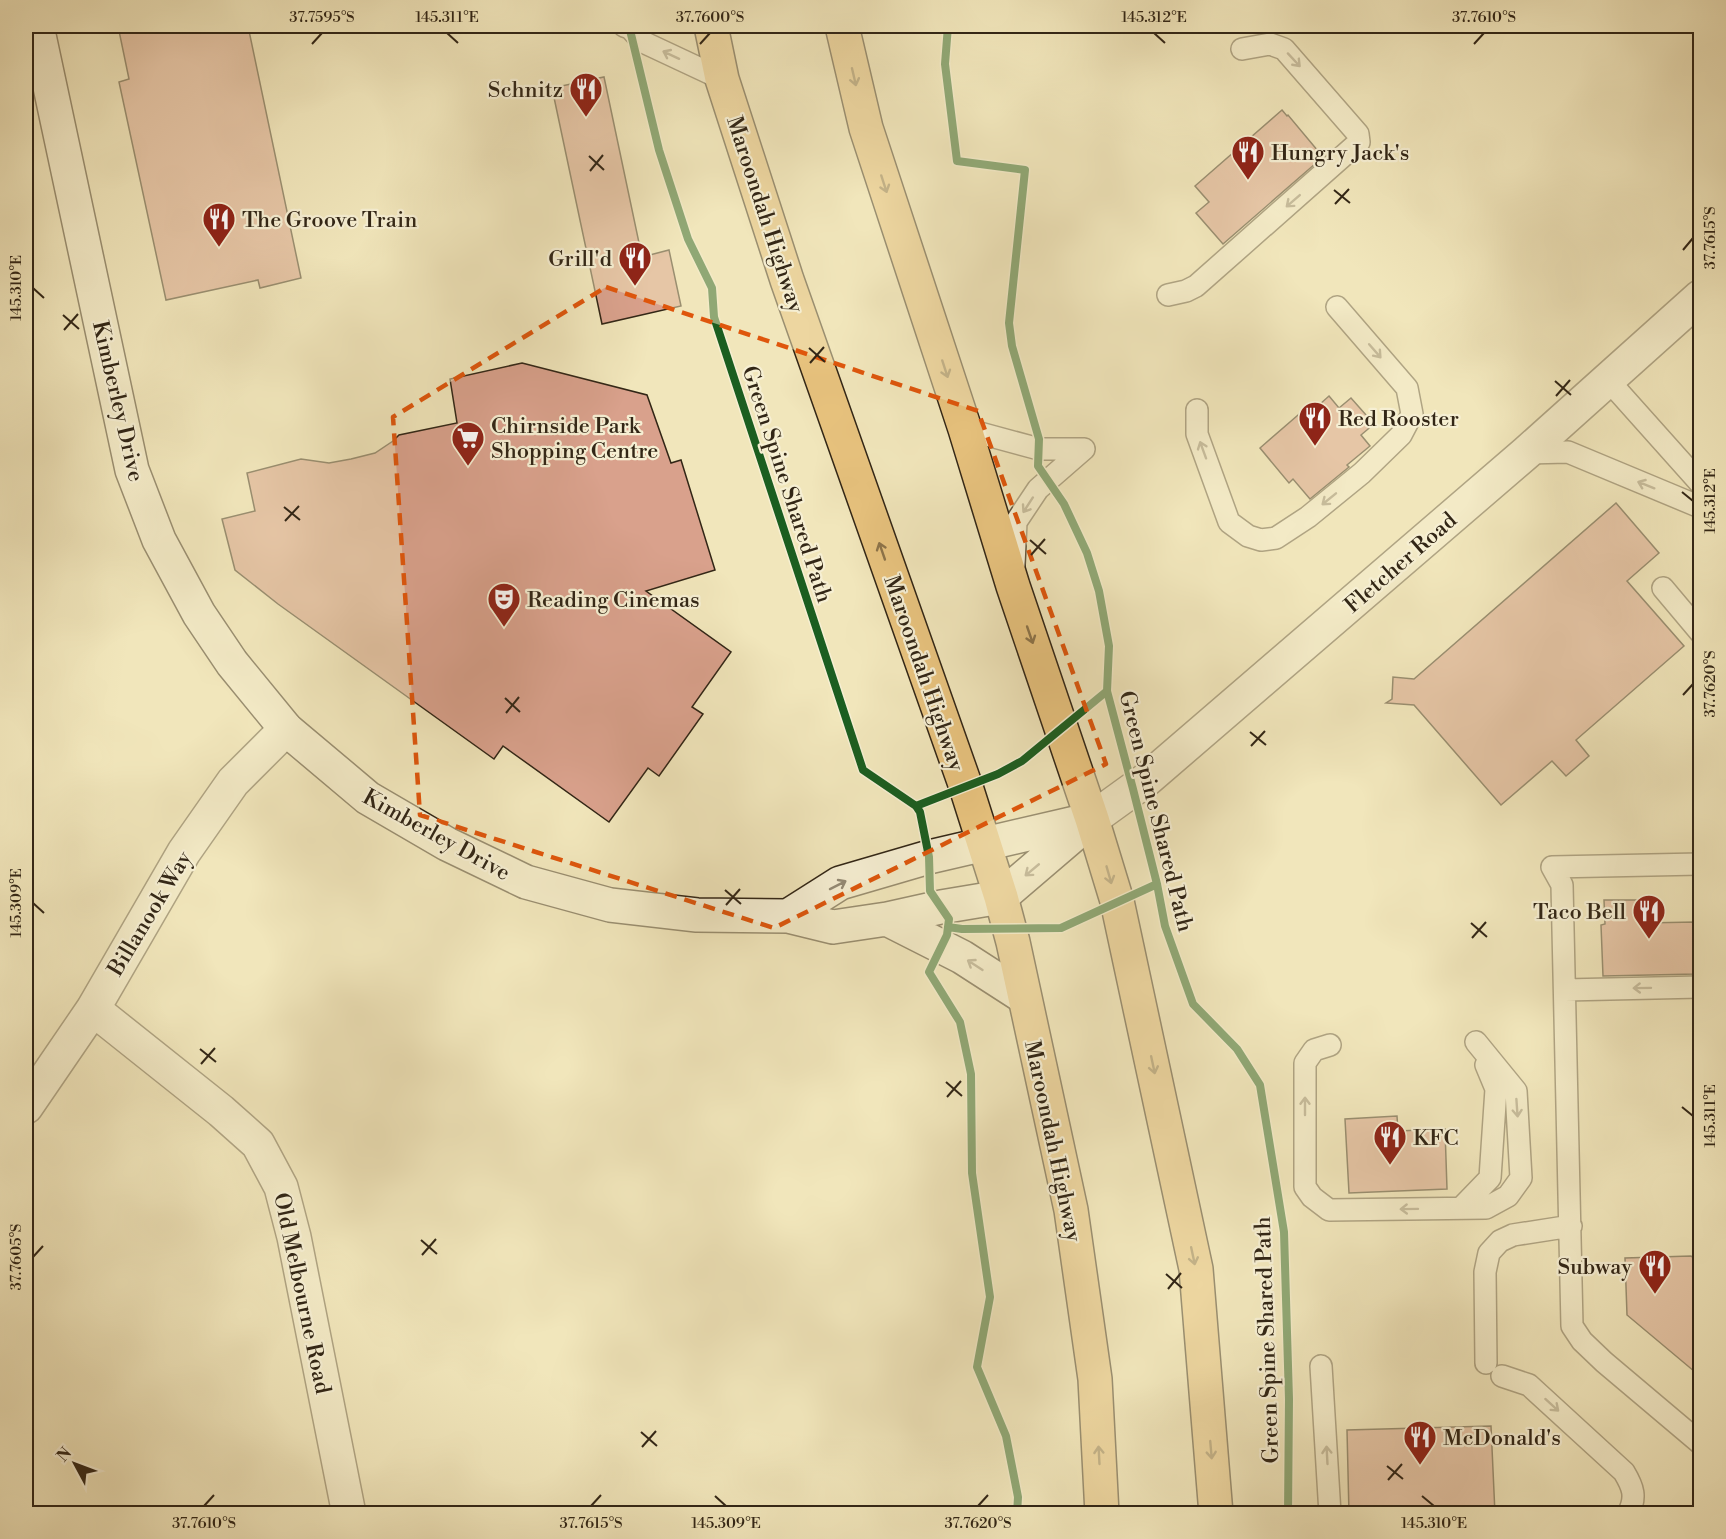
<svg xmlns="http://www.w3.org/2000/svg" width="1726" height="1539" viewBox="0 0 1726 1539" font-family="'Libre Bodoni',serif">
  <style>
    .building { fill: #d9a18c; stroke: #322616; stroke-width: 1.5 }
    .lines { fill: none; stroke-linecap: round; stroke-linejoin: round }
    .service-casing { stroke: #62563f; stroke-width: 24 }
    .minor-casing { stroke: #62563f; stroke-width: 36 }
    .secondary-casing { stroke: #322616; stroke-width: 36 }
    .trunk-casing { stroke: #322616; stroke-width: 36 }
    .service { stroke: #f6efd3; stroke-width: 21 }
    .minor { stroke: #f6efd3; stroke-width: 33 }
    .secondary { stroke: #f6efd3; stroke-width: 33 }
    .trunk { stroke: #e8c37e; stroke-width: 33 }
    .cycleway-casing { stroke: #f6efd3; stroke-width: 11 }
    .cycleway { stroke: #1b5e20; stroke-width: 8 }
    .oneway { stroke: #948a74 }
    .oneway2 { stroke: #8d744a }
    .marked { fill: none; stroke: #df560c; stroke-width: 4.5; stroke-dasharray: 12 8; stroke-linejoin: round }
    .ticks { fill: none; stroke: #322616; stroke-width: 2 }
    .labels { text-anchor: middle; stroke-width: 4.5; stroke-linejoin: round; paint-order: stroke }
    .poi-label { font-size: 22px; fill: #322616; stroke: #f6efd3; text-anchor: start }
    .street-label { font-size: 22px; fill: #322616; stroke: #f6efd3 }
    .neatline { fill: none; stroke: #322616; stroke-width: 2 }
    .ticks-label { font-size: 15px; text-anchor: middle; fill: #322616 }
  </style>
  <rect width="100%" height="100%" fill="#f1e6bb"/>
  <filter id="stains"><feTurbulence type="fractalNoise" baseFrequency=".00333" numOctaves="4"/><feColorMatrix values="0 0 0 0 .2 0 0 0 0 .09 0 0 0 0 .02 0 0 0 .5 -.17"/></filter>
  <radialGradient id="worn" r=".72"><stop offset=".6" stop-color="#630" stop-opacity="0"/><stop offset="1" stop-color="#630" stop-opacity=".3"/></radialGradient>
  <path class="building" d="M118 26H248L301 278 260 288 258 280 166 300 119 82 129 79Z
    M604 77 642 257 669 250 681 306 602 324 552 88Z
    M1282 110 1287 116 1288 115 1323 157 1223 244 1196 213 1209 202 1195 186Z
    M522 363 647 395 671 463 681 460 715 570 646 591 731 652 692 707 703 714 659 776 648 768 609 822 503 746 494 759 278 604 235 570 222 519 255 511 247 473 301 459 329 463 351 459 375 453 393 441 399 435 457 423 450 379Z
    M1329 396 1339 408 1351 398 1374 424 1361 435 1370 446 1347 465 1349 467 1310 499 1293 479 1289 483 1260 448 1305 409 1309 414Z
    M1616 503 1659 553 1627 581 1684 646 1576 740 1589 756 1566 776 1552 761 1501 805 1414 705 1386 703 1392 699 1393 677 1414 679Z
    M1604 900H1643L1644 923 1695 922 1696 974 1603 976 1601 925 1605 924Z
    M1397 1116 1398 1131 1445 1129 1447 1189 1349 1193 1345 1119Z
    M1691 1256 1701 1264V1377L1627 1315 1625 1258Z
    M1491 1426 1495 1514H1349L1347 1430Z"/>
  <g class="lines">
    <g class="service-casing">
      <path id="service" d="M624 26 630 28 643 42 722 79
        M1168 295 1186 291 1196 286 1359 142 1358 134 1284 49 1270 44 1242 49
        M1608 380 1700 483
        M1197 410V434L1229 522 1248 536 1261 540 1276 538 1308 517 1362 473 1401 435 1412 414 1407 388 1337 307
        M965 429 1039 449H1084
        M1526 453 1568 452 1700 507
        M1014 565 1016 522 1038 489 1084 449
        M1663 588 1700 632
        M1700 864 1552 867 1562 885 1572 1326 1582 1341 1604 1362 1700 1443
        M1565 990 1700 987
        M1330 1045 1314 1050 1305 1063V1187L1312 1197 1329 1210 1486 1208 1508 1196 1521 1178 1516 1091 1476 1042
        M1461 1208 1490 1178 1496 1089 1486 1065
        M1486 1363 1485 1272 1489 1253 1500 1241 1513 1235 1571 1226
        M1321 1366 1330 1514
        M1502 1376 1529 1385 1624 1472C1633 1487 1637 1497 1628 1514"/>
    </g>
    <g class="minor-casing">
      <path id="minor" d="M1092 819 1146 780 1526 453 1700 297
        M93 1009 221 1111 258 1144 281 1187 294 1237 349 1514
        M26 1107 93 1009 184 852 233 782 286 729"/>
    </g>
    <g class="secondary-casing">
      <path id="secondary" d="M37 26 132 470 159 540 199 614 232 663 286 729 368 798 447 844 526 882 610 905 697 915 788 916 833 927 887 919 941 907 1001 897 1092 819
        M788 916 840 883 929 857 1088 820
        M887 919 962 957 1024 997"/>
    </g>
    <g class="trunk-casing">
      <path id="trunk" d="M711 26 722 79 787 280 966 787 1001 897 1013 942 1071 1210 1095 1379 1102 1514
        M842 26 866 128 965 429 1013 586 1092 819 1117 901 1196 1269 1216 1514"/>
    </g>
    <use href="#service" class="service"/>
    <use href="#minor" class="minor"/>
    <use href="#secondary" class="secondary"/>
    <use href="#trunk" class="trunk"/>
    <g class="cycleway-casing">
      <path id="cycleway" d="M629 26 659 150 688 239 712 288 714 317 863 770 916 806 920 812 929 857 930 891 949 919 947 935 929 972 960 1022 971 1074 972 1173 990 1297 977 1367 1006 1436 1018 1497 1017 1514
        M948 26 945 64 957 161 1025 170 1009 323 1012 346 1039 439 1038 466 1064 504 1087 553 1099 591 1109 646 1107 691 1133 789 1157 884 1165 926 1193 1004 1237 1049 1260 1085 1284 1232 1289 1399 1288 1514
        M916 806 998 774 1022 761 1107 691
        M948 927 962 929 1061 928 1157 884"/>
    </g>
    <use href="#cycleway" class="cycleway"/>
  </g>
  <defs><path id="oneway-shaft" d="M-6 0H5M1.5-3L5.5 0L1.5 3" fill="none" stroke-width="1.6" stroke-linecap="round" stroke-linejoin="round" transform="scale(1.5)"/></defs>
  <g class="oneway">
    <use href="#oneway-shaft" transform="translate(671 55) rotate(-155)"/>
    <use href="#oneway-shaft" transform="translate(1294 60) rotate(47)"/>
    <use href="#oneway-shaft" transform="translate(1293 201) rotate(139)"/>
    <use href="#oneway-shaft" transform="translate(1375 351) rotate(49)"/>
    <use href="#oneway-shaft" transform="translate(1203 450) rotate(-110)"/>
    <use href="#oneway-shaft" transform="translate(1646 485) rotate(-158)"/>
    <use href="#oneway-shaft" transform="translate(1329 499) rotate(141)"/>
    <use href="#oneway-shaft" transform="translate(1028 505) rotate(123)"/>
    <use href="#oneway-shaft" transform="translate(1032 870) rotate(140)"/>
    <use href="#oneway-shaft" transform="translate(838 885) rotate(-27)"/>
    <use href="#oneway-shaft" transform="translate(975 965) rotate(-147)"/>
    <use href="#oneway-shaft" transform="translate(1642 988) rotate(179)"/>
    <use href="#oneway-shaft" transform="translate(1305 1106) rotate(-90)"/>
    <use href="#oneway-shaft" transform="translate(1517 1108) rotate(86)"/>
    <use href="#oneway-shaft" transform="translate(1409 1209) rotate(179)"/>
    <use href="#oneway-shaft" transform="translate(1552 1405) rotate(42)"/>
    <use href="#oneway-shaft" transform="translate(1327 1455) rotate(-93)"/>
  </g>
  <g class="oneway2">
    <use href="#oneway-shaft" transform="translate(854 77) rotate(77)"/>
    <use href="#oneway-shaft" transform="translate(884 184) rotate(72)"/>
    <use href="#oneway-shaft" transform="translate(945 369) rotate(72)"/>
    <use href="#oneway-shaft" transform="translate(882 551) rotate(-109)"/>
    <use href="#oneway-shaft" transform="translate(1030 635) rotate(71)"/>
    <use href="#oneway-shaft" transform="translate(1109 875) rotate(74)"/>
    <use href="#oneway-shaft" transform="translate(1153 1065) rotate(78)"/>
    <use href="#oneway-shaft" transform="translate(1193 1256) rotate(78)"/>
    <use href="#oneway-shaft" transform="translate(1211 1450) rotate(85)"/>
    <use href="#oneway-shaft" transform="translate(1099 1455) rotate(-93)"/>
  </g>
  <path d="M0 0H1726V1539H0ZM606 287 978 411 1106 764 774 928 420 815 393 417Z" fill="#f1e6bb" fill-opacity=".55" fill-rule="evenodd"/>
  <path class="marked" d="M606 287 978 411 1106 764 774 928 420 815 393 417Z"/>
  <path class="ticks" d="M447 33 458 43M1154 33 1165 43M312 44 322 33M700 44 710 33M1474 44 1484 33M589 156 604 170M590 171 603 155M1334 190 1350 203M1335 204 1349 189M1683 250 1693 238M33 288 44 298M63 315 79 329M64 330 78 314M809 348 825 362M810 363 824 347M1555 381 1571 395M1556 396 1570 380M1682 492 1693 501M284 507 300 520M285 521 299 506M1030 540 1046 554M1031 555 1045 539M1683 695 1693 684M505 698 520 712M506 713 519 697M1250 732 1266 745M1251 746 1265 731M725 890 741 904M33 903 44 913M726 905 740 889M1471 923 1487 937M1472 938 1486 922M200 1049 216 1062M201 1064 215 1048M946 1082 962 1096M947 1097 961 1081M1682 1107 1693 1116M421 1240 437 1254M422 1255 436 1239M33 1257 43 1246M1166 1274 1182 1288M1168 1289 1181 1273M641 1432 657 1446M642 1447 656 1431M1387 1466 1403 1479M1388 1480 1402 1464M715 1496 726 1506M1422 1496 1434 1506M204 1506 214 1495M591 1506 601 1495M978 1506 988 1495"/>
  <defs>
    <g id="restaurant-pin" transform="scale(1.725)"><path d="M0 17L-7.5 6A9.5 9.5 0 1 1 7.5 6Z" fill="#8f2418" stroke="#f6efd3"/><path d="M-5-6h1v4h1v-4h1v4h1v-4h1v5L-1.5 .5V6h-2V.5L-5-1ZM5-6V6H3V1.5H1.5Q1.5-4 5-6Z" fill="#fff"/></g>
    <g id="supermarket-pin" transform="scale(1.725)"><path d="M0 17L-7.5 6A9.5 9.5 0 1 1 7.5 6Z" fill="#8f2418" stroke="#f6efd3"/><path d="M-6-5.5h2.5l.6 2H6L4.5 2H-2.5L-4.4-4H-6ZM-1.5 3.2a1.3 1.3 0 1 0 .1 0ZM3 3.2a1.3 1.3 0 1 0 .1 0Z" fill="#fff"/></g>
    <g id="theatre-pin" transform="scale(1.725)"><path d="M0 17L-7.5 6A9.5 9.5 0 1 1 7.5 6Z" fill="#8f2418" stroke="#f6efd3"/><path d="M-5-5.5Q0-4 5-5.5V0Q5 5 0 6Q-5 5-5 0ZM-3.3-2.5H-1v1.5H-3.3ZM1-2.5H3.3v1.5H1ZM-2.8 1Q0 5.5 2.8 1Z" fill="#fff"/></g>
  </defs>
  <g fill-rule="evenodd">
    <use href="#restaurant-pin" x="586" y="89"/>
    <use href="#restaurant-pin" x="1248" y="152"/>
    <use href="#restaurant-pin" x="219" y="219"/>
    <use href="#restaurant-pin" x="635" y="258"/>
    <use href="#restaurant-pin" x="1315" y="418"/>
    <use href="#supermarket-pin" x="468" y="438"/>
    <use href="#theatre-pin" x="504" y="599"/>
    <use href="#restaurant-pin" x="1649" y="911"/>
    <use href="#restaurant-pin" x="1390" y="1137"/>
    <use href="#restaurant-pin" x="1655" y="1266"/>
    <use href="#restaurant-pin" x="1420" y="1437"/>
  </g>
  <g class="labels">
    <g class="poi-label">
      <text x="563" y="97" text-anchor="end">Schnitz</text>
      <text x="1271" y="160">Hungry Jack's</text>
      <text x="242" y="227">The Groove Train</text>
      <text x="612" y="266" text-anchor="end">Grill'd</text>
      <text x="1338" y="426">Red Rooster</text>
      <text x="491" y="433">Chirnside Park<tspan x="491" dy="25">Shopping Centre</tspan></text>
      <text x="527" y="607">Reading Cinemas</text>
      <text x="1626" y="919" text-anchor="end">Taco Bell</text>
      <text x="1413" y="1145">KFC</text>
      <text x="1632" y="1274" text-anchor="end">Subway</text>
      <text x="1443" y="1445">McDonald's</text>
    </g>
    <g class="street-label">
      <text transform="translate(766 214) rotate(72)" y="8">Maroondah Highway</text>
      <text transform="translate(119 401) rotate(77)" y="8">Kimberley Drive</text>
      <text transform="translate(788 484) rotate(72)" y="8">Green Spine Shared Path</text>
      <text transform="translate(1400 562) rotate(-41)" y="8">Fletcher Road</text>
      <text transform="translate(925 673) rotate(71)" y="8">Maroondah Highway</text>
      <text transform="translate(1157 811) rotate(76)" y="8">Green Spine Shared Path</text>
      <text transform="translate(437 834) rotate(29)" y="8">Kimberley Drive</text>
      <text transform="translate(149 913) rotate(-59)" y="8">Billanook Way</text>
      <text transform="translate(1054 1141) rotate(78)" y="8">Maroondah Highway</text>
      <text transform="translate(303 1293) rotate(78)" y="8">Old Melbourne Road</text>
      <text transform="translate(1266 1340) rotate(-92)" y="8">Green Spine Shared Path</text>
    </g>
  </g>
  <rect width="1726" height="1539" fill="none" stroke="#f1e6bb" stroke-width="66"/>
  <g transform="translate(75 1464) rotate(311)" stroke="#f6efd3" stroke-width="4.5" paint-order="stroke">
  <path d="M0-4.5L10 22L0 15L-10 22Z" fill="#322616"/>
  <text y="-9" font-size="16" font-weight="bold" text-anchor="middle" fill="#322616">N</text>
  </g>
  <rect x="33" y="33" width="1660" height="1473" class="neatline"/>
  <g class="ticks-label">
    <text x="322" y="22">37.7595°S</text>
    <text x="447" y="22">145.311°E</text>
    <text x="710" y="22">37.7600°S</text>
    <text x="1154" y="22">145.312°E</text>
    <text x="1484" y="22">37.7610°S</text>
    <text transform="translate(1710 238) rotate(-90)" y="5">37.7615°S</text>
    <text transform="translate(16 288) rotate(-90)" y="5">145.310°E</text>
    <text transform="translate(1710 501) rotate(-90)" y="5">145.312°E</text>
    <text transform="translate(1710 684) rotate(-90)" y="5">37.7620°S</text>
    <text transform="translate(16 903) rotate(-90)" y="5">145.309°E</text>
    <text transform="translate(1710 1116) rotate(-90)" y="5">145.311°E</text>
    <text transform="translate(16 1257) rotate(-90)" y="5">37.7605°S</text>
    <text x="204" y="1528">37.7610°S</text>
    <text x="591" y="1528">37.7615°S</text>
    <text x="726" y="1528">145.309°E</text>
    <text x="978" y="1528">37.7620°S</text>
    <text x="1434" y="1528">145.310°E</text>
  </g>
  <rect width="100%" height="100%" filter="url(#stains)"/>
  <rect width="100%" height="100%" fill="url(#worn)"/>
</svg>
